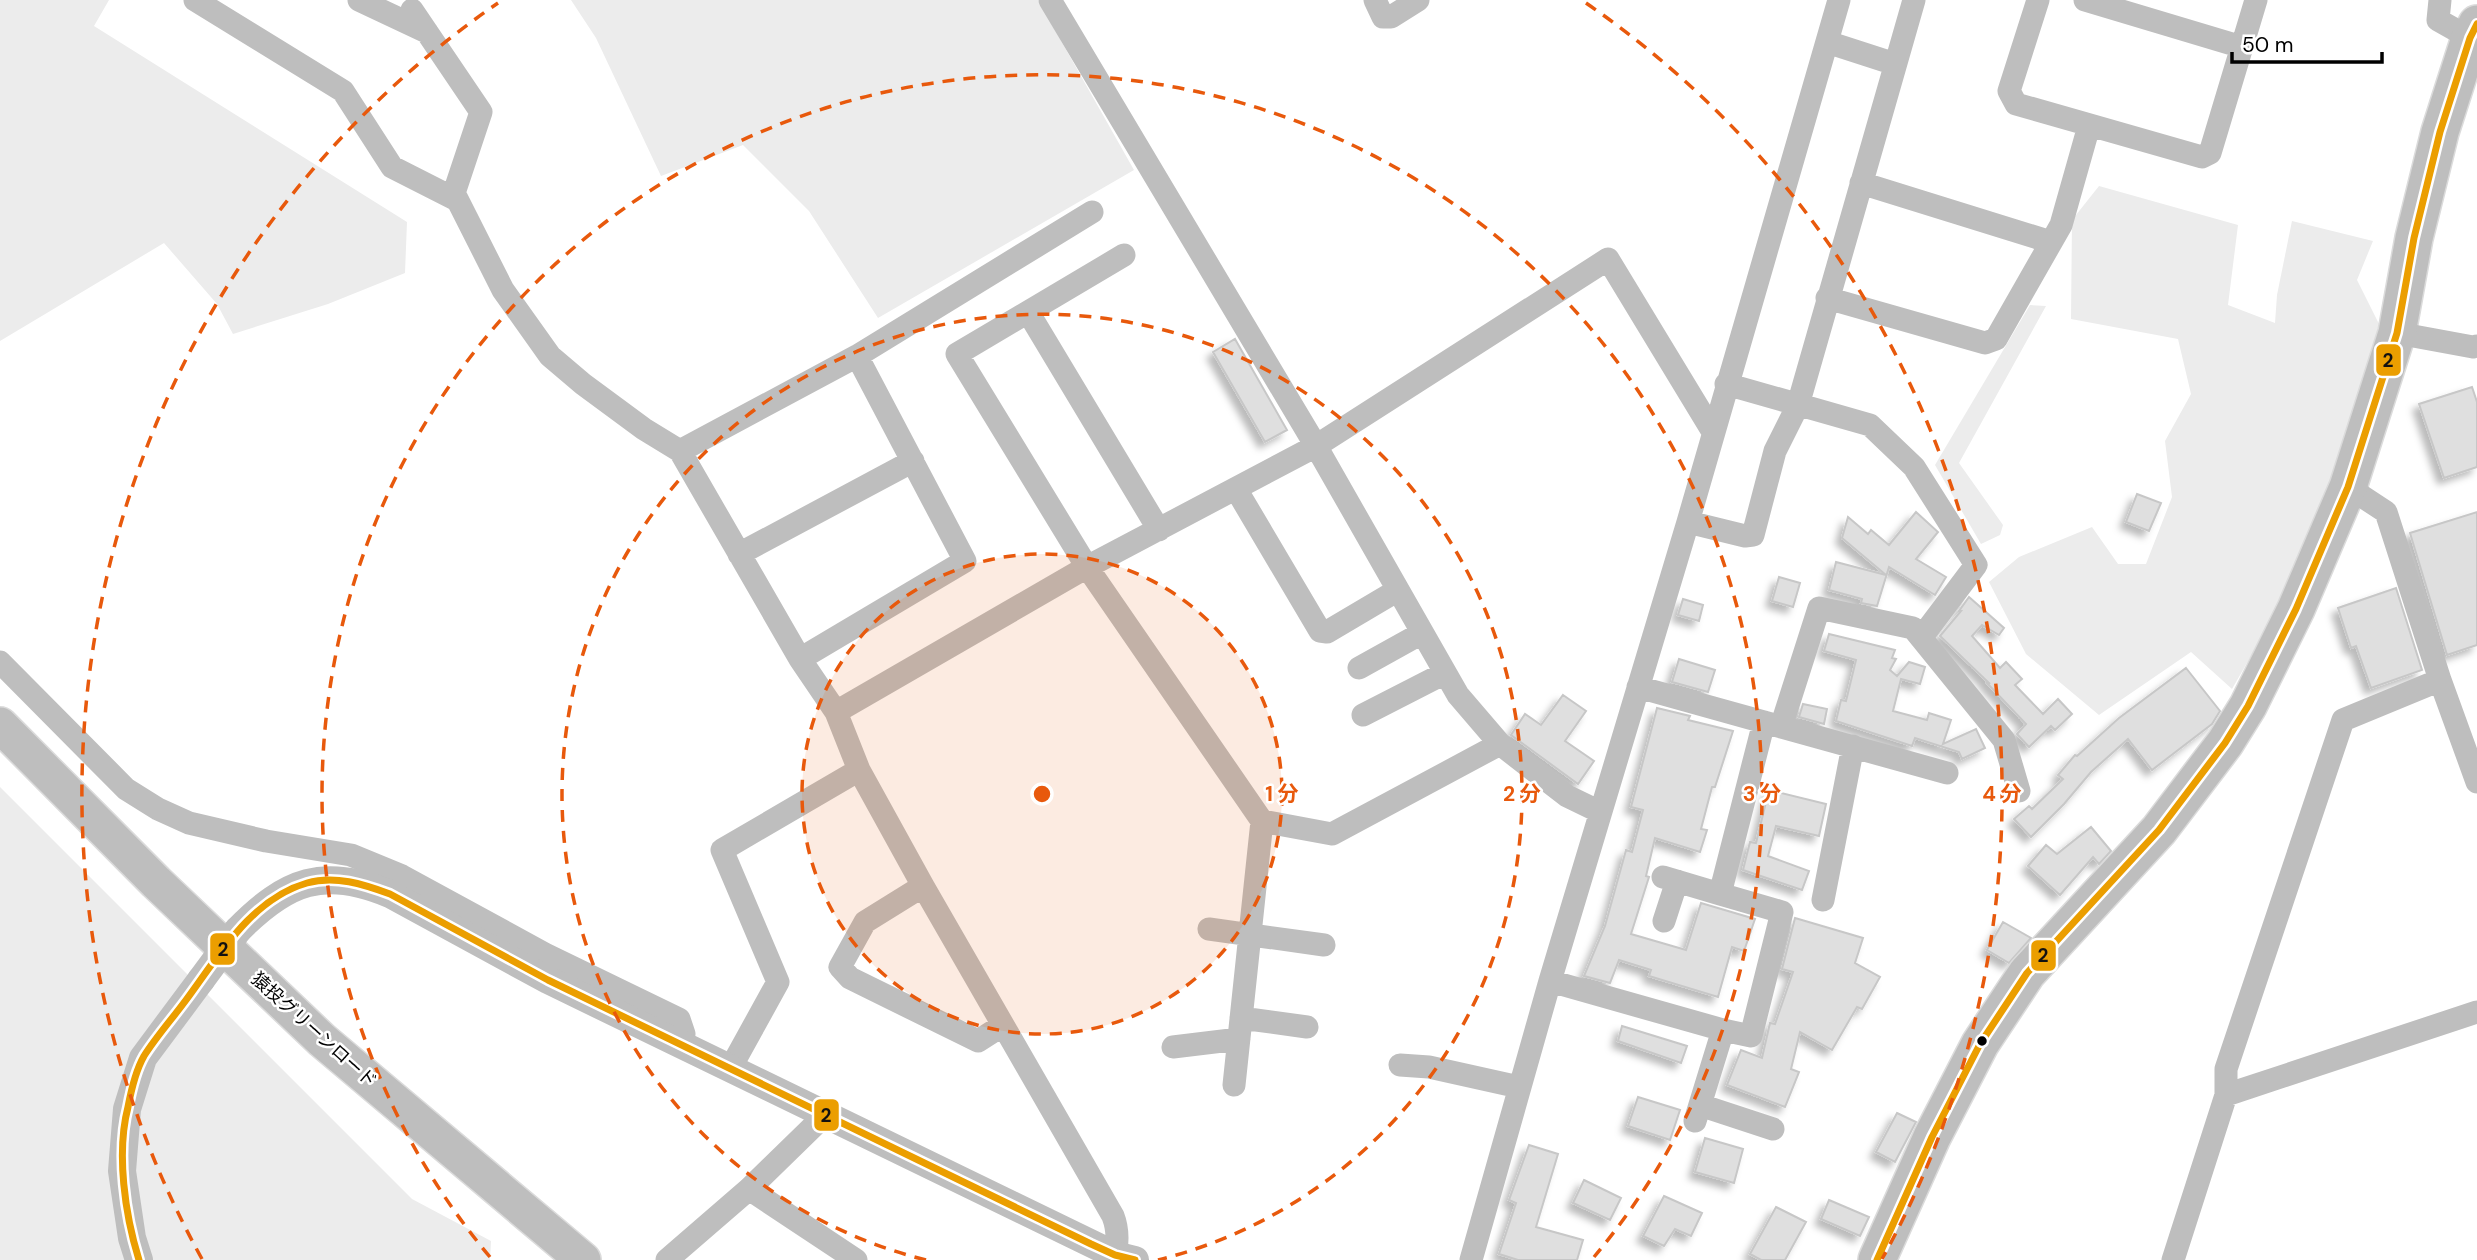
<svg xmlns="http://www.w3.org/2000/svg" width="2477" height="1260" viewBox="0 0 2477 1260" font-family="'DM Sans','Noto Sans JP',sans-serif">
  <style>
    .green { fill: #ececec }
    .building { fill: #dfdfdf; stroke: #c7c7c7; stroke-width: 2; filter: url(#shadow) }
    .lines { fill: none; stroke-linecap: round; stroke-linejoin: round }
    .primary-casing { stroke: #dbdbdb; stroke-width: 38 }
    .trunk-casing { stroke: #dbdbdb; stroke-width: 40 }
    .minor { stroke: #bebebe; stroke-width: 23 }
    .tertiary { stroke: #bebebe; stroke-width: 28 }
    .primary { stroke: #bebebe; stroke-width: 35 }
    .trunk { stroke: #bebebe; stroke-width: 37 }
    .tertiary-bridge { stroke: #bebebe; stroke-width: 28 }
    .bus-1-casing { stroke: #fff; stroke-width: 12 }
    .bus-1 { stroke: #eb9e00; stroke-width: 7 }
    .ring { fill: none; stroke: #e8590c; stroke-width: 3.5; stroke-dasharray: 12 9 }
    .bus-dot { fill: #000; stroke: #fff; stroke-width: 2.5 }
    .labels { text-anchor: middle; stroke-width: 5; stroke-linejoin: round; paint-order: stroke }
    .street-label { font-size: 18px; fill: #000; stroke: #fff }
    .centre { fill: #e8590c; stroke: #fff; stroke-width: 3.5 }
    .ring-label { font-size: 21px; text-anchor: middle; font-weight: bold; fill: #e8590c; stroke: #fff; stroke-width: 5; stroke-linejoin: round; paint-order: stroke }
    .line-badge { stroke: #fff; stroke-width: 2.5 }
    .pale-badge-label { font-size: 19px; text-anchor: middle; font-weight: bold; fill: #111 }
  </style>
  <defs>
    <filter id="shadow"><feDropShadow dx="-6" dy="6" stdDeviation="3.5" flood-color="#0004"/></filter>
  </defs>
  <rect width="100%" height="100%" fill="#fff"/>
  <path class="green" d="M0 0H109L94 26 407 222 405 273 328 304 233 334 217 304 164 243 0 341Z
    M571 0H1038L1134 170 878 318 809 211 743 145 661 176 596 38Z
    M2099 186 2238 225 2228 305 2275 323 2277 295 2292 221 2373 241 2357 280 2379 324 2358 412 2297 576 2232 689 2191 652 2099 715 2026 654 1989 582 2019 557 2092 527 2118 564H2146L2172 497 2165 441 2191 394 2178 339 2071 319 2072 220Z
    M2030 305 2046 306 1959 463 2003 525 2000 535 1981 544 1935 465Z
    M0 787 412 1199 491 1241 490 1260H0Z"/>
  <path class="building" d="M1235 339 1287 430 1265 442 1213 352Z
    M2472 387 2477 402V467L2444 478 2419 404Z
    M2137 494 2161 503 2149 531 2126 522Z
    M1916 512 1938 532 1916 559 1946 577 1935 595 1889 567 1877 606 1861 603 1862 599 1829 590 1836 562 1886 575 1842 538 1848 517 1868 534 1871 530 1889 545Z
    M2477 512V645L2447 655 2410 533Z
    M1779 577 1800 583 1793 607 1772 601Z
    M2396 588 2422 670 2371 688 2356 646 2351 648 2338 608Z
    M1969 597 2004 628 1999 635 1982 625 1972 636 2000 668 2006 662 2022 679 2015 685 2043 714 2058 699 2072 714 2055 730 2051 726 2029 747 2017 734 2026 724 1986 682 1990 684 1940 636 1961 611H1959Z
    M1683 599 1703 605 1699 621 1678 615Z
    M1829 634 1895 650 1892 658 1896 659 1890 670 1897 676 1909 662 1925 667 1920 684 1901 679 1893 711 1927 720 1929 713 1951 720 1943 744 1976 729 1985 748 1962 759 1959 752 1915 738 1912 746 1836 721 1841 700 1846 701 1856 660 1824 651Z
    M1679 659 1715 670 1708 692 1672 682Z
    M2186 668 2220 711 2212 724 2152 770 2128 739 2091 772 2064 804 2031 837 2014 819 2029 806 2032 809 2063 779 2058 775 2075 755 2077 756 2119 718Z
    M1563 695 1586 711 1565 741 1594 761 1578 784 1511 735 1525 714 1541 725Z
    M1803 704 1827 709 1824 724 1799 717Z
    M1657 708 1690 716 1688 720 1733 731 1715 787H1712L1701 829 1707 830 1700 852 1655 838 1646 876 1649 877 1631 934 1686 950 1701 903 1755 919 1744 951 1732 947 1718 997 1649 976 1651 970 1619 960 1610 983 1584 976 1605 926 1626 850 1632 852 1643 810 1631 807Z
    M1769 790 1826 804 1819 836 1776 826 1768 856 1809 871 1802 890 1743 870 1750 842 1756 843Z
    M2091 827 2111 851 2099 864 2093 857 2060 895 2028 866 2046 845 2057 854Z
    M1795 918 1863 938 1855 963 1880 977 1862 1009 1857 1007 1832 1050 1800 1032 1791 1069 1799 1072 1785 1107 1727 1085 1741 1050 1762 1058 1770 1023 1775 1024 1793 972 1782 969Z
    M2003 922 2031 938 2009 963 1987 950Z
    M1622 1026 1687 1046 1681 1063 1618 1041Z
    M1638 1097 1680 1110 1670 1140 1628 1126Z
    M1897 1113 1916 1122 1895 1162 1876 1152Z
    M1705 1138 1743 1149 1734 1183 1695 1172Z
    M1529 1145 1558 1154 1536 1227 1583 1240 1577 1260H1518L1499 1254 1516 1203 1509 1200Z
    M1584 1180 1621 1198 1610 1220 1573 1203Z
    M1664 1196 1702 1213 1691 1236 1675 1229 1664 1246 1643 1236Z
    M1829 1200 1869 1217 1860 1236 1821 1219Z
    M1776 1207 1806 1222 1785 1260H1761L1750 1254Z"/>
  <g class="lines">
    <g class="primary-casing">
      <path id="primary" d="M0 725 156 882 322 1040 583 1260"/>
    </g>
    <g class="trunk-casing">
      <path id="trunk" d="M1877 1260 1932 1137 1980 1044 2027 973 2159 830 2225 743 2248 706 2296 609 2348 487 2397 333 2414 238 2440 132 2470 38 2477 24"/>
    </g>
    <path class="minor" d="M195 0 343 91 392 167 457 200
      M359 0 427 32
      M1050 0 1316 446 1458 695 1500 744
      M1375 0 1383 17H1391L1418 0
      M2038 0 2009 91 2016 104 2202 157 2210 153 2256 0
      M2085 0 2242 47
      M2440 0 2438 20 2470 38
      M412 10 481 112 454 193 503 290 550 356 583 384 644 429 680 451 800 659 836 712 859 770 923 886 1113 1216C1118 1229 1119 1247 1112 1260
      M1827 42 1895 64
      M1861 183 2051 242
      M1124 255 957 354 1087 567 1262 821 1234 1085
      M1827 298 1985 343 1996 339 2061 225 2089 126
      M1028 312 1159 530
      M2397 333 2473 347 2477 346
      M1726 384 1870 425 1914 467 1976 565 1921 638
      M680 451 857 356 1092 212
      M2348 487 2386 512 2440 680 2477 782
      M1236 489 1320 631 1327 632 1398 590
      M1688 522 1745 536 1753 535 1775 451 1798 405 1914 0
      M739 554 913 461
      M800 659 965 561 857 356
      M0 662 126 789 158 809 189 823 266 841 351 855 402 876 545 954 679 1019 684 1034 679 1043
      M1359 668 1422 633
      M1638 687 1947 773
      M836 712 1087 567 1316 446 1608 259 1713 432
      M1363 715 1445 673
      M1781 727 1819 608 1913 628 2004 740 2019 791
      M1262 821 1332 834 1500 744 1567 796 1600 812
      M1663 877 1720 894 1764 722
      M923 886 865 922 840 967 850 978 978 1041 1003 1025
      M1823 900 1853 746
      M1664 921 1677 881
      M1209 929 1324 945
      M1550 981 1723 1030 1751 1036 1782 912 1720 894
      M1241 1018 1307 1027
      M1173 1047 1239 1039
      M1400 1065 1429 1067 1519 1087
      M730 1069 778 982 722 850 859 770
      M2226 1095 2477 1012
      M1700 1105 1773 1129
      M1695 1121 1723 1030
      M749 1189 856 1260
      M667 1260 749 1189 826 1114
      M1471 1260 1550 981 1688 522 1839 0
      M2173 1260 2226 1095V1069L2343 720 2440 680"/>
    <path class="tertiary" d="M238 930C286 881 324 866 390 894L548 980 1115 1255 1135 1260
      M139 1260 132 1238 122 1171 127 1109 143 1058 201 980"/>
    <use href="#primary" class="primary"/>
    <use href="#trunk" class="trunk"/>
    <path class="tertiary-bridge" d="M201 980 238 930"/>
    <g class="bus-1-casing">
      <path id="bus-1" d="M139 1260C125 1215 116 1153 128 1107 131 1091 136 1070 144 1056 156 1037 172 1019 186 1000 218 957 251 899 307 883 335 875 363 884 390 894L548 980 1091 1244 1115 1255 1135 1260
        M1877 1260 1932 1137 1980 1044 2027 973 2159 830 2225 743 2248 706 2296 609 2348 487 2397 333 2414 238 2440 132 2470 38 2477 24"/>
    </g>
    <use href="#bus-1" class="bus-1"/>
  </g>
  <circle cx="1042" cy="794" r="240" fill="#e8590c" fill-opacity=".12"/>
  <g class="ring">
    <circle cx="1042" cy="794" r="240"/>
    <path d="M926 1260A480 480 0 1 1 1158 1260"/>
    <path d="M490 1257A720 720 0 1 1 1594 1257"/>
    <path d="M202 1259A960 960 0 0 1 498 3M1586 3A960 960 0 0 1 1882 1259"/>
  </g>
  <circle class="bus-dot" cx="1982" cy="1041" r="6"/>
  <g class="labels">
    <g class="street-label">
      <text transform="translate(314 1030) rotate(42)" y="6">猿投グリーンロード</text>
    </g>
  </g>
  <circle cx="1042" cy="794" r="10" class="centre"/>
  <g class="ring-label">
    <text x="1282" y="801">1 分</text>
    <text x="1522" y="801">2 分</text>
    <text x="1762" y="801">3 分</text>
    <text x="2002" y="801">4 分</text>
  </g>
  <g class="line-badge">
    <rect x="2375" y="343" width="27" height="34" rx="7" fill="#eb9e00"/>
    <rect x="209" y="932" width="27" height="34" rx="7" fill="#eb9e00"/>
    <rect x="2030" y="939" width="27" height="33" rx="7" fill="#eb9e00"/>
    <rect x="813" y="1098" width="27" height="34" rx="7" fill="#eb9e00"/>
  </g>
  <g class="pale-badge-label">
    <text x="2388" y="367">2</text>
    <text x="223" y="956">2</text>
    <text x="2043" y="962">2</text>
    <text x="826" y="1122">2</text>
  </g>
  <path d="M2232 52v10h150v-10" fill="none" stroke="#000000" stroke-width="3.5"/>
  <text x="2242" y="52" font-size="21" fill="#000000" stroke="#ffffff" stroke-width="5" paint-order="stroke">50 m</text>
</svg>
